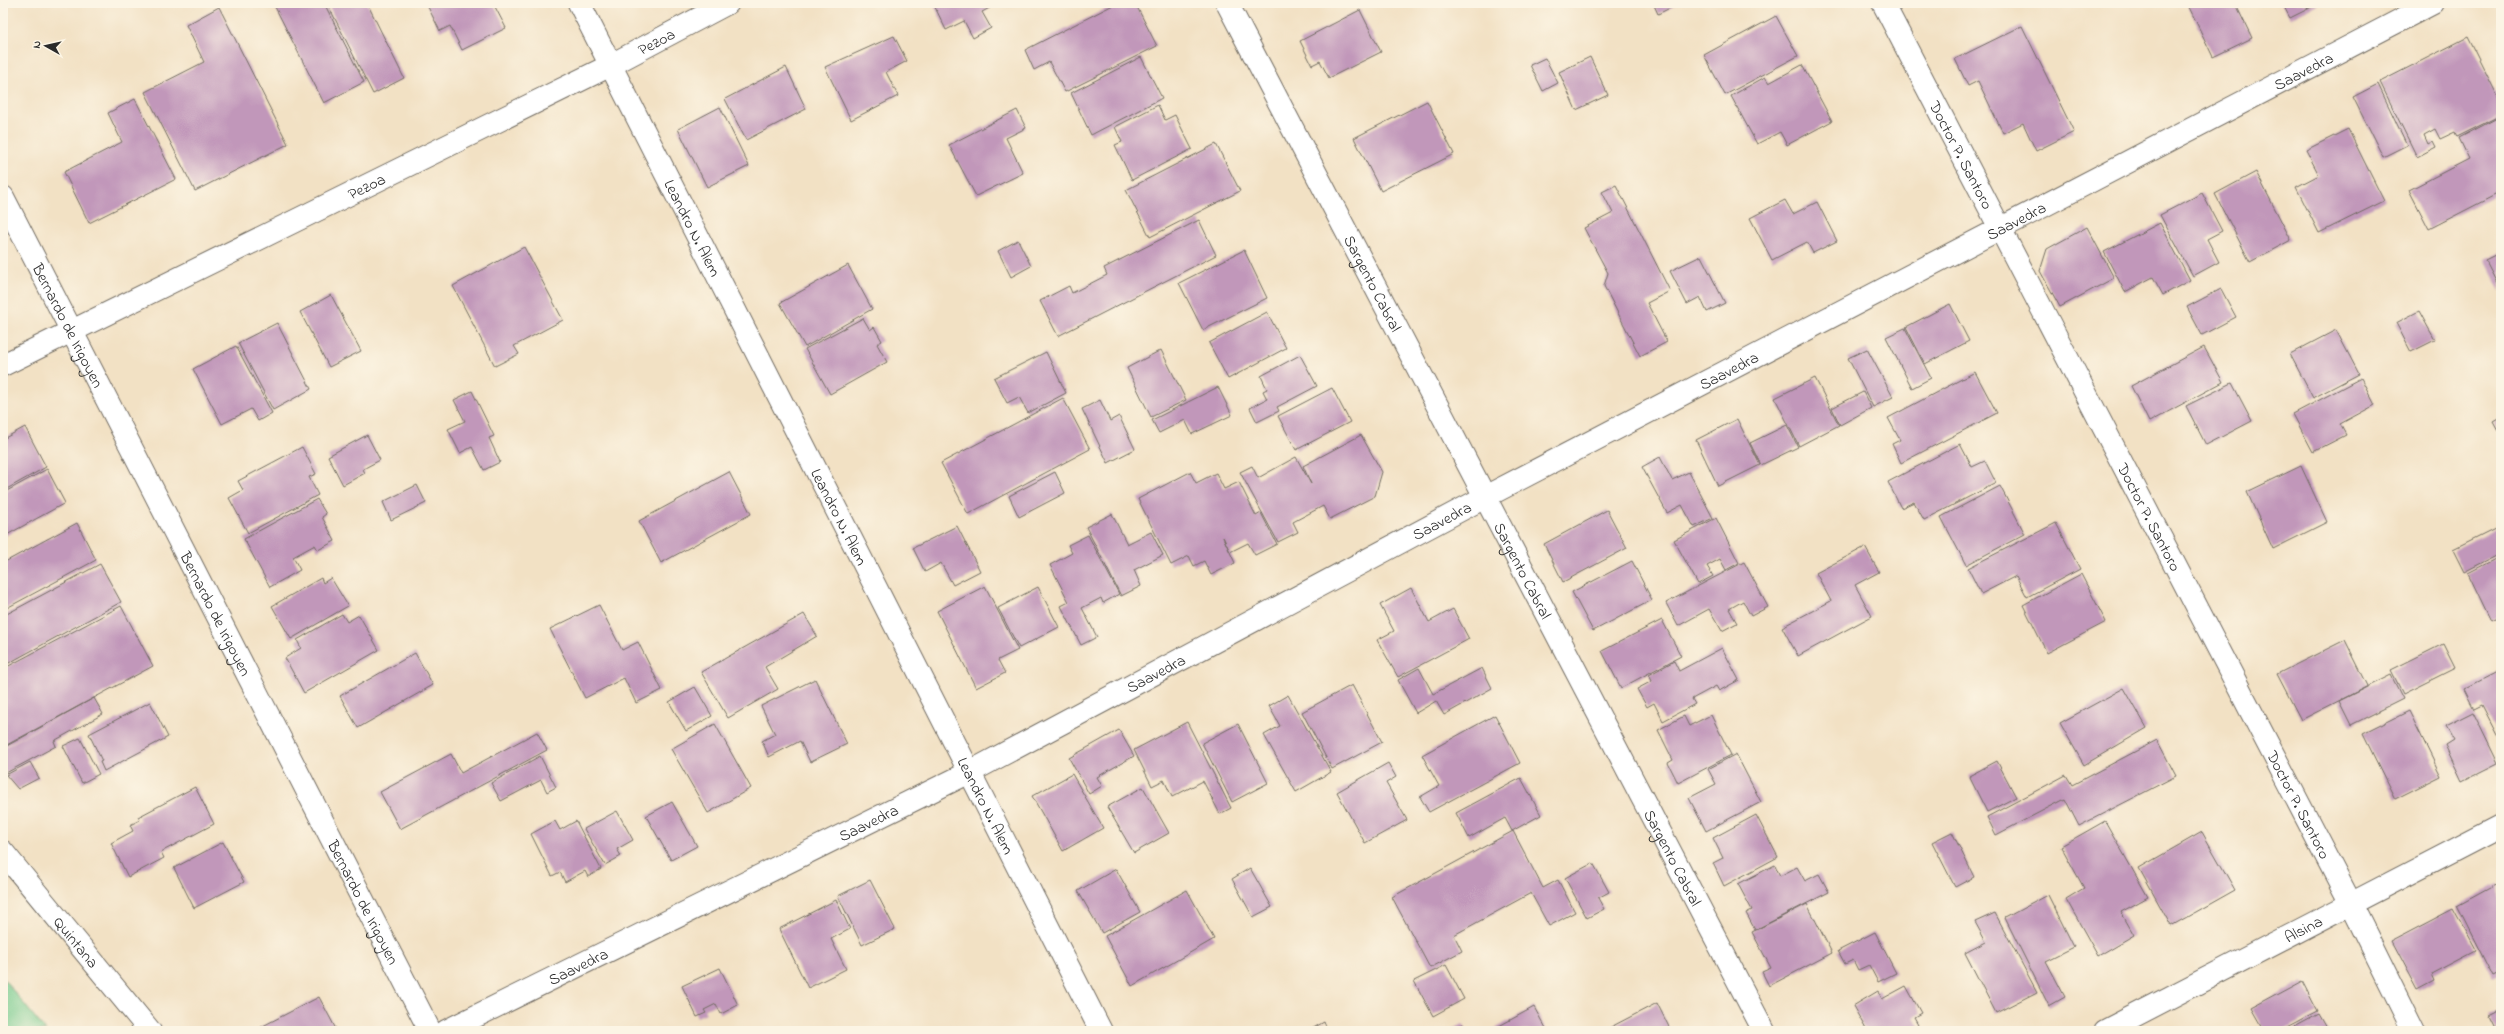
<svg xmlns="http://www.w3.org/2000/svg" width="2504" height="1034" viewBox="0 0 2504 1034" font-family="'Indie Flower',sans-serif">
  <style>
    .green { fill: #76ca8d; stroke: #507a5c }
    .building { fill: #c197ba }
    .lines { fill: none; stroke-linecap: round; stroke-linejoin: round }
    .street-casing { stroke: #716b61; stroke-width: 24 }
    .street { stroke: #fff; stroke-width: 22 }
    .labels { text-anchor: middle; stroke-width: 4; stroke-linejoin: round; paint-order: stroke }
    .street-label { font-size: 16px; fill: #2b2b2b; stroke: #fcf5e5 }
  </style>
  <rect width="100%" height="100%" fill="#fcf5e5"/>
  <filter id="ink" filterUnits="userSpaceOnUse"><feTurbulence type="fractalNoise" baseFrequency=".025" numOctaves="2"/><feDisplacementMap in="SourceGraphic" scale="8" xChannelSelector="R" yChannelSelector="G"/><feConvolveMatrix kernelMatrix="1 2 1 2 8 2 1 2 1" color-interpolation-filters="sRGB"/></filter>
  <filter id="wash" filterUnits="userSpaceOnUse"><feTurbulence type="fractalNoise" baseFrequency=".012" numOctaves="4" result="noise"/><feDisplacementMap in="SourceGraphic" scale="16" xChannelSelector="R" yChannelSelector="G"/><feGaussianBlur stdDeviation="0.9" result="paint"/><feColorMatrix in="noise" values="0 0 0 0 0 0 0 0 0 0 0 0 0 0 0 0 0 1.4 0 .05"/><feComposite in="paint" operator="in"/></filter>
  <g filter="url(#wash)">
    <rect width="100%" height="100%" fill="#f2e1c4"/>
    <path class="green" d="M3 978 46 1031H3Z"/>
    <g id="blocks">
      <path class="building" d="M273 3H324L364 82 324 103Z
        M327 3H367L404 78 373 94Z
        M426 3H493L506 28 462 50 450 26 440 31Z
        M933 3H999L982 12 991 28 973 38 964 21 946 30Z
        M1117 3H1135L1157 46 1065 92 1049 62 1034 70 1025 50Z
        M1653 3H1680L1658 14Z
        M2187 3H2235L2252 38 2213 57Z
        M2282 3H2304L2308 9 2290 18Z
        M2305 3H2319L2308 9Z
        M219 7 288 144 195 191 145 92 204 62 186 25Z
        M1360 10 1381 52 1329 78 1320 61 1312 65 1300 41Z
        M1776 16 1798 56 1725 95 1704 55Z
        M2022 26 2074 132 2036 151 2023 123 2003 133 1978 81 1968 86 1955 59Z
        M894 36 907 61 886 72 898 96 851 120 825 67Z
        M2468 37 2501 103V115L2457 137 2455 132 2440 139 2435 129 2424 135 2428 144 2433 141 2436 147 2417 157 2380 82Z
        M1141 57 1162 98 1091 135 1071 93Z
        M1590 57 1608 95 1576 110 1559 72Z
        M1545 58 1558 83 1543 91 1530 65Z
        M1802 65 1832 121 1787 145 1780 132 1757 144 1731 96 1765 77 1769 83Z
        M786 67 806 109 746 140 725 99Z
        M2378 84 2407 145 2383 157 2353 97Z
        M135 99 176 179 89 223 64 172 122 142 108 113Z
        M1427 101 1454 154 1381 191 1354 138Z
        M1158 105 1165 120 1175 115 1192 149 1132 180 1115 145 1122 142 1115 127Z
        M720 107 749 166 707 187 678 129Z
        M1017 110 1026 128 1006 138 1023 173 976 196 949 145Z
        M2501 116V192L2429 229 2409 190 2469 159 2459 138Z
        M2348 129 2384 201 2319 233 2296 187 2319 175 2306 150Z
        M1216 144 1240 191 1150 237 1126 190Z
        M2256 172 2291 240 2250 262 2215 194Z
        M1616 185 1670 291 1647 303 1667 342 1640 356 1604 286 1608 273 1584 228 1613 213 1602 192Z
        M2202 193 2222 231 2207 239 2219 262 2193 276 2160 215Z
        M1785 200 1793 214 1817 202 1837 241 1813 253 1807 242 1772 260 1750 218Z
        M1199 220 1216 255 1058 336 1040 301 1069 286 1072 293 1107 275 1104 268Z
        M2160 223 2190 280 2163 295 2153 277 2125 292 2104 252Z
        M2087 227 2114 278 2060 307 2040 271 2047 249Z
        M1018 240 1031 266 1011 277 998 251Z
        M524 247 563 320 514 346 519 354 495 366 453 286Z
        M1244 250 1267 298 1203 330 1179 283Z
        M2501 252V291L2485 260Z
        M1701 256 1725 303 1707 312 1700 297 1687 304 1670 271Z
        M848 265 872 309 805 347 780 303Z
        M2221 289 2236 317 2202 335 2187 307Z
        M331 295 361 351 329 367 300 312Z
        M1950 304 1969 341 1925 364 1906 327Z
        M2419 311 2435 340 2411 352 2396 323Z
        M1267 312 1286 348 1228 379 1209 343Z
        M863 318 870 330 874 327 882 341 877 344 887 362 830 394 805 349Z
        M277 323 311 389 273 410 238 343Z
        M1905 328 1931 378 1912 388 1886 337Z
        M2336 330 2359 374 2313 398 2290 354Z
        M236 346 272 413 258 421 251 409 222 424 193 369Z
        M2204 347 2223 382 2149 422 2131 386Z
        M1867 349 1893 397 1873 407 1848 358Z
        M1161 350 1186 400 1151 417 1127 368Z
        M1046 352 1066 393 1028 413 1019 397 1007 403 994 378Z
        M1300 355 1317 386 1277 407 1279 411 1257 422 1250 408 1267 399 1263 391 1267 389 1261 376Z
        M1975 372 1997 413 1901 463 1892 444 1900 440 1888 418Z
        M1815 378 1839 425 1799 446 1775 398Z
        M2361 378 2375 405 2340 424 2346 435 2313 452 2293 414Z
        M2232 383 2252 421 2206 445 2186 406Z
        M1218 387 1232 415 1192 434 1185 420 1159 433 1152 420Z
        M1332 388 1350 422 1296 450 1278 416Z
        M472 391 494 436 489 438 500 462 484 470 472 447 460 453 448 429 465 421 454 400Z
        M1863 392 1871 408 1840 425 1832 408Z
        M1063 398 1090 449 968 514 941 463Z
        M1100 400 1110 421 1119 416 1135 449 1108 463 1082 409Z
        M2501 418V435L2494 422Z
        M1737 419 1760 465 1718 486 1696 440Z
        M1787 425 1798 447 1761 465 1750 443Z
        M25 427 46 467 3 491V439Z
        M367 435 380 460 363 469 365 473 343 485 328 456Z
        M1361 435 1382 472 1375 496 1330 519 1323 506 1293 522 1298 532 1278 542 1240 472 1252 466 1258 478 1296 457 1311 484 1303 466Z
        M1960 444 1972 467 1985 461 1996 483 1924 520 1914 502 1901 508 1888 482Z
        M302 447 316 474 309 477 318 495 248 533 229 498 243 490 238 481Z
        M1660 457 1672 480 1689 472 1713 518 1694 527 1682 505 1667 513 1642 467Z
        M2301 466 2327 522 2273 549 2247 492Z
        M47 469 65 503 3 537V493Z
        M729 472 751 514 661 563 639 521Z
        M1055 472 1065 493 1019 517 1009 496Z
        M1190 472 1196 483 1216 473 1224 489 1239 482 1256 516 1261 513 1277 544 1255 555 1248 543 1230 552 1223 537 1235 563 1211 575 1204 561 1194 566 1189 556 1171 565 1138 499Z
        M417 485 426 503 391 520 383 502Z
        M2000 486 2025 534 1966 565 1941 517Z
        M317 499 326 514 322 517 335 541 318 550 315 545 293 557 300 570 270 587 244 539Z
        M1607 510 1627 548 1563 582 1544 544Z
        M1112 514 1127 544 1151 532 1163 555 1134 570 1141 586 1121 596 1086 527Z
        M1716 518 1739 563 1726 570 1720 559 1707 566 1713 576 1698 584 1674 540Z
        M77 523 96 560 3 610V563Z
        M2056 523 2080 569 2027 597 2016 576 1981 594 1968 568Z
        M957 526 980 571 953 585 941 563 925 572 913 548Z
        M2501 526V553L2464 572 2453 550Z
        M1088 535 1119 594 1103 603 1101 598 1082 608 1097 637 1081 645 1061 606 1069 602 1050 565 1072 553 1068 545Z
        M1865 547 1879 572 1855 585 1872 616 1798 656 1782 627 1831 601 1816 573Z
        M2501 556V616L2491 621 2468 573Z
        M1632 561 1652 600 1593 631 1572 592Z
        M1744 562 1768 607 1751 616 1743 601 1729 609 1737 623 1722 631 1709 609 1678 626 1666 603Z
        M100 564 121 602 7 664 3 657V616Z
        M2081 574 2106 622 2047 653 2023 605Z
        M321 578 323 583 331 578 348 606 291 639 272 606Z
        M985 586 1018 650 998 660 1005 673 976 688 937 611Z
        M1038 587 1059 627 1019 648 998 608Z
        M1411 588 1429 622 1453 609 1469 639 1398 677 1377 640 1394 631 1380 605Z
        M599 605 622 650 638 642 662 690 636 703 624 678 585 698 550 629Z
        M121 606 153 666 3 747V669Z
        M342 614 347 622 359 615 379 650 304 693 285 658 301 648 297 640Z
        M804 614 817 636 765 667 778 689 728 718 701 672Z
        M1662 620 1681 656 1621 688 1602 651Z
        M2345 640 2368 686 2301 720 2277 674Z
        M2443 644 2455 668 2403 694 2391 670Z
        M1722 648 1739 680 1719 691 1716 686 1692 699 1695 704 1663 721 1654 703 1647 707 1637 689 1652 681 1649 675 1674 661 1679 671Z
        M415 653 433 685 358 728 340 696Z
        M1419 668 1433 694 1482 668 1492 688 1444 715 1436 701 1416 713 1398 680Z
        M2501 670V742L2482 705 2474 709 2464 689Z
        M2391 675 2403 699 2351 725 2339 701Z
        M815 679 847 744 810 762 800 741 769 757 762 741 775 734 761 706Z
        M1352 685 1382 742 1332 769 1302 712Z
        M695 687 712 716 686 731 669 702Z
        M2124 688 2147 728 2084 765 2060 723Z
        M1288 695 1331 772 1296 792 1264 735 1280 726 1269 706Z
        M94 698 103 714 54 741 56 746 4 774 3 772V748Z
        M150 702 168 737 104 771 100 762 102 761 89 734Z
        M2409 711 2441 776 2395 799 2363 734Z
        M2473 712 2498 763 2462 781 2445 745 2453 740 2445 726Z
        M1495 715 1520 763 1429 812 1420 797 1439 786 1422 755Z
        M1711 715 1731 755 1678 783 1668 763 1673 760 1658 730 1684 716 1689 726Z
        M1187 722 1231 808 1220 814 1203 781 1172 797 1164 780 1152 786 1134 750Z
        M715 724 751 788 708 813 671 749Z
        M1238 724 1268 783 1232 802 1202 743Z
        M1119 730 1134 756 1097 777 1102 786 1089 794 1069 758Z
        M537 732 547 750 400 829 380 792 451 754 461 773Z
        M80 738 99 774 82 783 63 746Z
        M2157 740 2176 776 2079 826 2065 799 1996 835 1987 817 2066 775 2072 785Z
        M1736 754 1761 802 1706 831 1689 798 1716 784 1708 769Z
        M540 756 556 787 547 792 541 780 501 801 491 783Z
        M1997 761 2016 797 1987 812 1969 776Z
        M30 762 39 778 18 789 6 775Z
        M1388 763 1396 777 1386 783 1407 820 1365 843 1337 792Z
        M1072 774 1103 828 1063 851 1032 796Z
        M1521 778 1541 815 1512 831 1505 818 1469 838 1456 813Z
        M195 787 214 824 161 852 164 858 128 877 111 843 133 831 130 825 140 820 138 817Z
        M1143 787 1169 833 1134 853 1107 807Z
        M672 802 697 846 671 860 646 816Z
        M617 811 633 840 617 849 621 856 605 865 584 829Z
        M1756 815 1778 857 1724 886 1713 863 1723 858 1713 838Z
        M555 821 560 830 576 821 601 869 588 877 585 871 565 882 560 872 552 876 531 834Z
        M2105 821 2148 897 2121 912 2134 935 2098 956 2066 899 2084 888 2061 846Z
        M1513 831 1543 888 1558 880 1575 912 1549 926 1531 893 1454 935 1462 951 1430 968 1392 897Z
        M1952 832 1974 877 1955 887 1932 842Z
        M2202 832 2235 890 2171 926 2139 868Z
        M223 842 244 882 194 908 174 868Z
        M1593 863 1609 892 1598 898 1604 909 1587 918 1565 878Z
        M1775 865 1780 876 1797 867 1805 881 1819 874 1829 892 1755 930 1746 913 1752 910 1738 884Z
        M1250 868 1272 907 1253 917 1232 879Z
        M1116 869 1140 912 1102 933 1078 891Z
        M870 880 895 929 862 945 838 896Z
        M2499 883 2501 973 2493 977 2457 906Z
        M1187 890 1214 939 1132 986 1105 936Z
        M2048 895 2074 947 2046 961 2065 997 2049 1006 2005 918Z
        M836 900 850 929 831 939 846 969 808 988 779 929Z
        M1807 904 1832 953 1769 986 1762 972 1771 968 1752 932Z
        M2453 909 2476 951 2432 974 2435 981 2418 990 2392 941Z
        M1995 913 2037 992 1996 1013 1965 953 1986 942 1975 922Z
        M1875 932 1896 973 1878 982 1869 965 1858 970 1853 960 1845 964 1838 951Z
        M1446 965 1464 999 1433 1016 1414 981Z
        M720 968 738 1005 721 1014 716 1004 704 1010 706 1013 697 1017 682 986Z
        M2302 981 2318 1012 2282 1031H2265L2252 1008Z
        M1906 986 1921 1013 1914 1017 1922 1031H1867L1853 1006 1878 991 1882 999Z
        M319 997 337 1031H263L261 1027Z
        M1657 1003 1671 1031H1610L1609 1028Z
        M1534 1007 1547 1031H1490Z
        M2501 1009V1031H2497L2489 1015Z
        M2319 1015 2328 1031H2289Z
        M1324 1022 1328 1031H1308Z
        M1463 1024 1467 1031H1450Z"/>
    </g>
  </g>
  <g filter="url(#ink)">
    <use href="#blocks" fill-opacity="0" stroke="#716b61" stroke-width="1"/>
    <g class="lines">
      <g class="street-casing">
        <g id="street">
          <path id="s1" d="M579 3 1101 1031"/>
          <path id="s2" d="M1227 3 1764 1031"/>
          <path id="s3" d="M1883 3 2350 902 2414 1031"/>
          <path id="s4" d="M3 197 430 1031"/>
          <path id="s5" d="M3 365 611 65 728 3"/>
          <path id="s6" d="M3 852 150 1031"/>
          <path id="s7" d="M446 1031 970 772 1485 497 2433 3"/>
          <path id="s8" d="M2105 1031 2501 826"/>
        </g>
      </g>
      <use href="#street" class="street"/>
    </g>
  </g>
  <g class="labels">
    <g class="street-label">
      <text dy="6" stroke="none"><textPath href="#s5" startOffset="729">Pezoa</textPath></text>
      <text dy="6" stroke="none"><textPath href="#s7" startOffset="2091">Saavedra</textPath></text>
      <text dy="6" stroke="none"><textPath href="#s3" startOffset="171">Doctor P. Santoro</textPath></text>
      <text dy="6" stroke="none"><textPath href="#s5" startOffset="405">Pezoa</textPath></text>
      <text dy="6" stroke="none"><textPath href="#s7" startOffset="1767">Saavedra</textPath></text>
      <text dy="6" stroke="none"><textPath href="#s1" startOffset="252">Leandro N. Alem</textPath></text>
      <text dy="6" stroke="none"><textPath href="#s2" startOffset="316">Sargento Cabral</textPath></text>
      <text dy="6" stroke="none"><textPath href="#s4" startOffset="144">Bernardo de Irigoyen</textPath></text>
      <text dy="6" stroke="none"><textPath href="#s7" startOffset="1443">Saavedra</textPath></text>
      <text dy="6" stroke="none"><textPath href="#s1" startOffset="576">Leandro N. Alem</textPath></text>
      <text dy="6" stroke="none"><textPath href="#s3" startOffset="579">Doctor P. Santoro</textPath></text>
      <text dy="6" stroke="none"><textPath href="#s7" startOffset="1119">Saavedra</textPath></text>
      <text dy="6" stroke="none"><textPath href="#s2" startOffset="640">Sargento Cabral</textPath></text>
      <text dy="6" stroke="none"><textPath href="#s4" startOffset="468">Bernardo de Irigoyen</textPath></text>
      <text dy="6" stroke="none"><textPath href="#s7" startOffset="795">Saavedra</textPath></text>
      <text dy="6" stroke="none"><textPath href="#s3" startOffset="903">Doctor P. Santoro</textPath></text>
      <text dy="6" stroke="none"><textPath href="#s1" startOffset="900">Leandro N. Alem</textPath></text>
      <text dy="6" stroke="none"><textPath href="#s7" startOffset="471">Saavedra</textPath></text>
      <text dy="6" stroke="none"><textPath href="#s2" startOffset="964">Sargento Cabral</textPath></text>
      <text dy="6" stroke="none"><textPath href="#s4" startOffset="792">Bernardo de Irigoyen</textPath></text>
      <text dy="6" stroke="none"><textPath href="#s8" startOffset="223">Alsina</textPath></text>
      <text dy="6" stroke="none"><textPath href="#s6" startOffset="116">Quintana</textPath></text>
      <text dy="6" stroke="none"><textPath href="#s7" startOffset="147">Saavedra</textPath></text>
    </g>
  </g>
  <rect width="2504" height="1034" fill="none" stroke="#fcf5e5" stroke-width="16"/>
  <g transform="translate(46 46) rotate(278)" stroke="#fcf5e5" stroke-width="3" paint-order="stroke">
  <path d="M0-3L7 15L0 10L-7 15Z" fill="#2b2b2b"/>
  <text y="-6" font-size="11" font-weight="bold" text-anchor="middle" fill="#2b2b2b">N</text>
  </g>
</svg>
